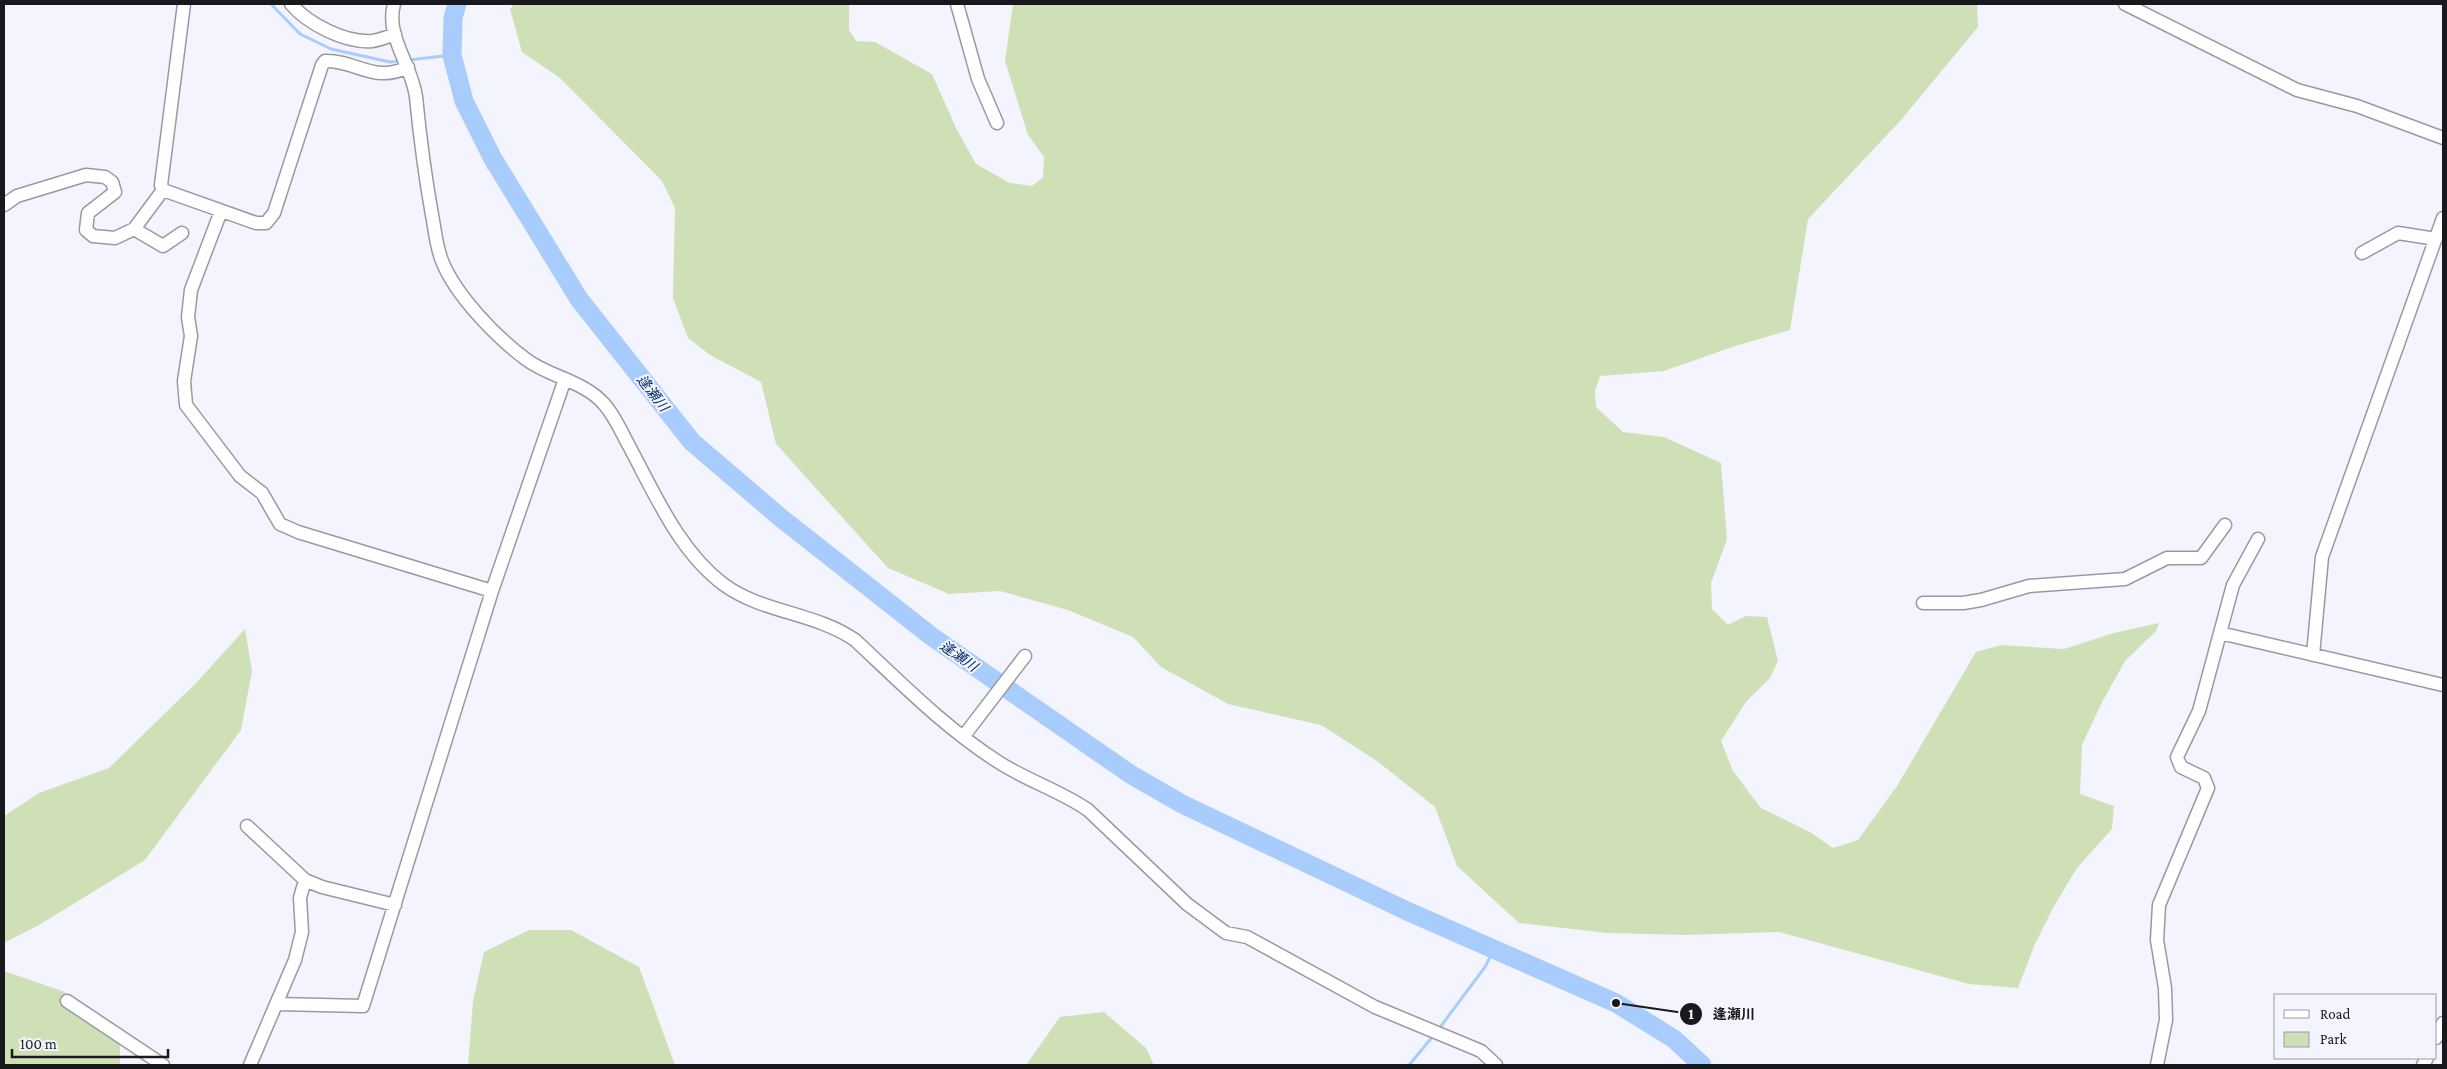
<svg xmlns="http://www.w3.org/2000/svg" width="2447" height="1069" viewBox="0 0 2447 1069" font-family="'Crimson Pro','Noto Sans JP',serif">
  <style>
    .green { fill: #cfe0b7 }
    .lines { fill: none; stroke-linecap: round; stroke-linejoin: round }
    .stream { stroke: #a8ccfc; stroke-width: 3 }
    .river { stroke: #a8ccfc; stroke-width: 19 }
    .minor-casing { stroke: #9899a3; stroke-width: 15 }
    .minor { stroke: #fff; stroke-width: 12 }
    .labels { text-anchor: middle; stroke-width: 4; stroke-linejoin: round; paint-order: stroke }
    .water-label { font-size: 14px; font-style: italic; fill: #002c63; stroke: #f4f4fe }
    .leader { fill: none; stroke: #19191d; stroke-width: 2 }
    .callout-dot { fill: #19191d; stroke: #f4f4fe; stroke-width: 2 }
    .mark-label { font-size: 15px; text-anchor: middle; font-weight: bold; fill: #fff }
    .callout-label { font-size: 14px; text-anchor: middle; font-weight: bold; fill: #19191d; stroke: #f4f4fe; stroke-width: 4; stroke-linejoin: round; paint-order: stroke }
  </style>
  <rect width="100%" height="100%" fill="#f4f4fe"/>
  <path class="green" d="M514 4H849V30L856 41 875 42 932 74 956 128 976 164 1010 183 1032 186 1043 177 1044 157 1028 135 1005 61 1013 4H1977L1978 27 1901 120 1808 219 1790 330 1735 346 1664 371 1600 376 1595 391 1596 407 1623 432 1664 437 1721 463 1727 539 1711 583 1712 609 1728 625 1746 616 1767 617 1778 661 1770 678 1746 702 1721 741 1733 771 1761 808 1810 832 1833 848 1858 840 1897 786 1976 652 2001 645 2064 649 2114 633 2159 623 2156 631 2125 661 2101 704 2082 745 2080 794 2114 806 2112 829 2077 868 2054 906 2035 944 2018 988 1969 984 1779 932 1685 935 1607 933 1519 923 1457 866 1435 807 1377 761 1321 725 1228 704 1161 667 1133 637 1068 610 1000 591 949 594 888 568 776 444 761 382 710 355 688 338 673 298 675 208 662 181 560 78 522 52 510 9Z
    M245 629 252 671 241 730 145 860 39 925 4 943V816L39 793 109 768 197 682Z
    M529 930H571L639 967 675 1065H468L473 1001 484 952Z
    M4 971 65 992 120 1044V1065H4Z
    M1104 1012 1146 1048 1154 1065H1026L1060 1017Z"/>
  <g class="lines">
    <path class="stream" d="M271 4 300 34 331 49 390 62 400 61
      M409 60 452 55
      M1438 1030 1485 967 1494 949
      M1409 1065 1434 1035"/>
    <path class="river" d="M457 4 453 18 452 55 464 101 493 159 579 299 692 442 781 518 931 636 1130 774 1182 804 1407 911 1616 1003 1674 1039 1702 1065"/>
    <g class="minor-casing">
      <path id="minor" d="M184 4 161 185 163 190 256 223H266L274 213 322 65 325 61C356 60 374 84 408 67
        M291 4C308 24 345 43 372 41 380 40 387 37 395 34
        M394 4C385 36 412 65 416 97 420 137 425 176 432 215 435 230 436 246 442 261 456 296 497 338 527 360 550 377 584 381 604 404 614 415 621 431 628 444 654 492 678 550 723 584 762 613 814 612 855 640 901 683 946 729 1000 763 1028 781 1061 791 1088 810L1187 904 1226 933 1247 937 1375 1007 1481 1051 1496 1065
        M957 4 978 79 997 123
        M2125 4 2297 90 2357 106 2443 138
        M4 205 17 196 86 175 105 177 112 182 115 192 88 213 86 230 93 236 115 238 134 229 163 190
        M221 211 191 290 188 317 191 336 184 381 186 405 240 476 262 493 280 524 298 532 492 591
        M134 229 163 246 182 233
        M2362 253 2398 233 2436 239
        M1923 603H1963L1981 600 2029 586 2125 579 2167 558H2201L2225 525
        M2220 633 2443 685
        M2313 655 2322 557 2443 218
        M963 737 1025 656
        M247 826 305 880
        M67 1001 163 1065
        M278 1004 363 1006 492 591 565 379
        M2436 1038 2443 1023
        M250 1065 295 960 302 932 300 898 305 880 322 887 395 905
        M2157 1065 2166 1020 2165 988 2157 940 2159 905 2208 788 2204 778 2181 767 2177 757 2199 711 2233 585 2258 539
        M2423 1065 2427 1058"/>
    </g>
    <use href="#minor" class="minor"/>
  </g>
  <g class="labels">
    <g class="water-label">
      <text transform="translate(653 393) rotate(52)" y="5">逢瀬川</text>
      <text transform="translate(959 656) rotate(35)" y="5">逢瀬川</text>
    </g>
  </g>
  <path class="leader" d="M1616 1003L1691 1014"/>
  <g class="callout-dot">
    <circle cx="1616" cy="1003" r="5"/>
    <circle cx="1691" cy="1014" r="12"/>
  </g>
  <g class="mark-label">
    <text x="1691" y="1019">1</text>
  </g>
  <g class="callout-label">
    <text x="1734" y="1019">逢瀬川</text>
  </g>
  <rect width="2447" height="1069" fill="none" stroke="#19191d" stroke-width="10"/>
  <rect x="2274" y="994" width="162" height="65" fill="#f4f4fe" stroke="#9c9ca4"/>
  <rect x="2284" y="1010" width="25" height="8" fill="#ffffff" stroke="#9c9ca4"/>
  <text x="2320" y="1019" font-size="15" fill="#19191d">Road</text>
  <rect x="2284" y="1032" width="25" height="15" fill="#cfe0b7" stroke="#9c9ca4"/>
  <text x="2320" y="1044" font-size="15" fill="#19191d">Park</text>
  <path d="M12 1049v8h156v-8" fill="none" stroke="#19191d" stroke-width="2.5"/>
  <text x="20" y="1049" font-size="15" fill="#19191d" stroke="#f4f4fe" stroke-width="4" paint-order="stroke">100 m</text>
</svg>
